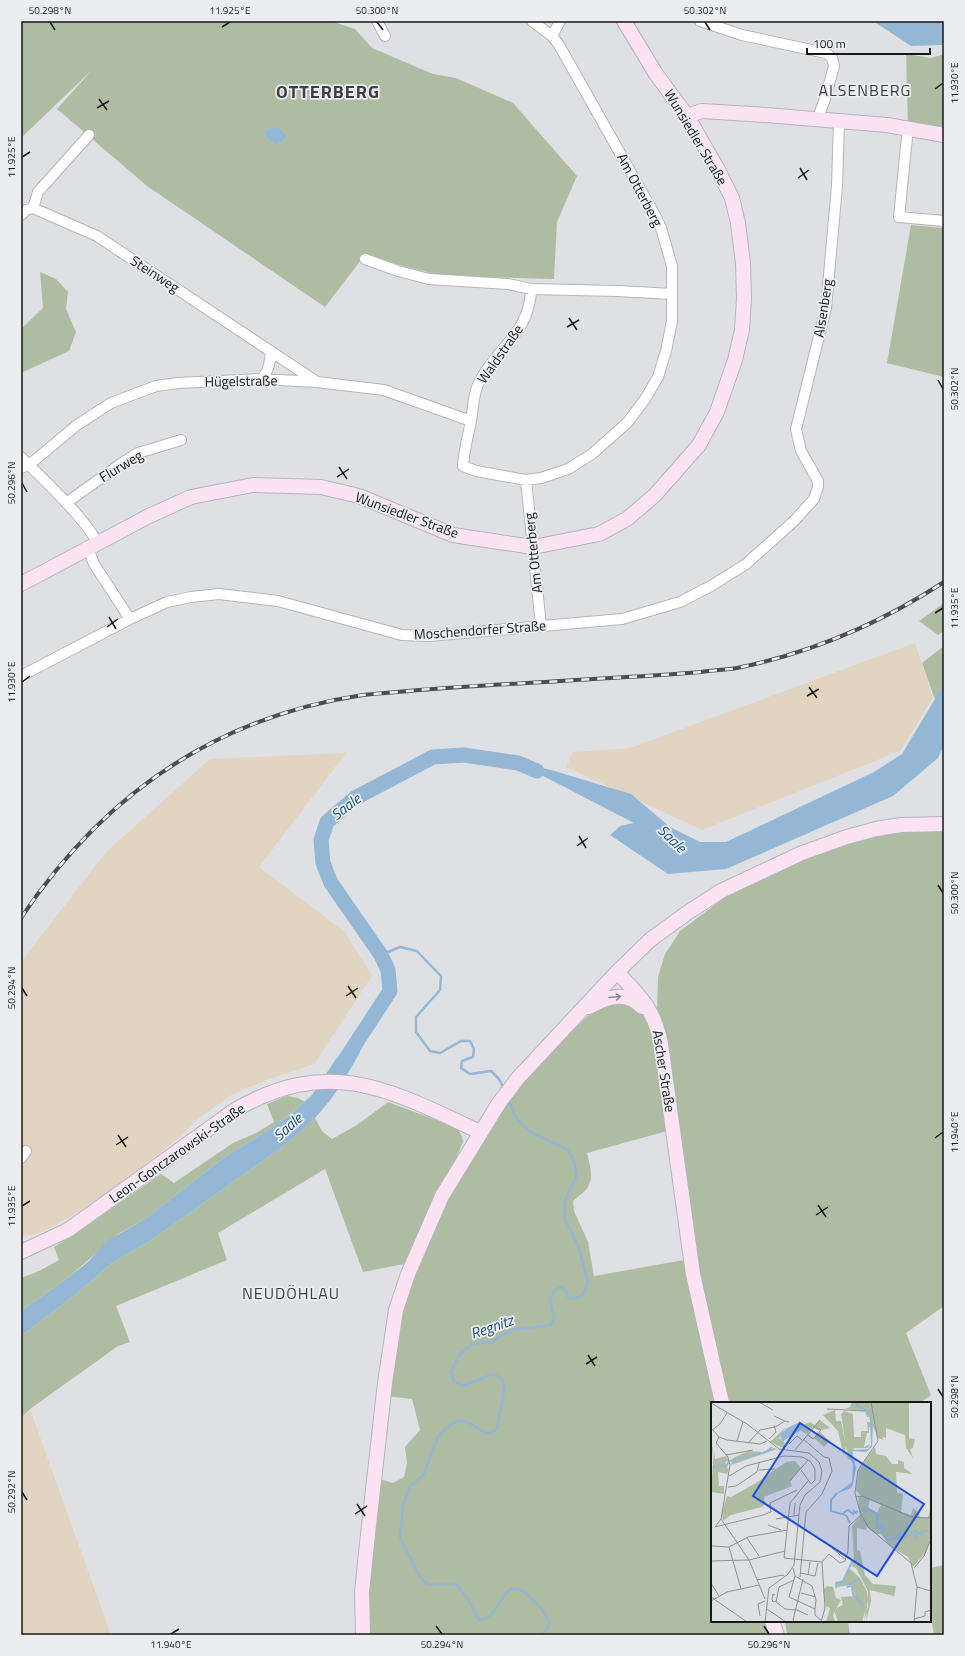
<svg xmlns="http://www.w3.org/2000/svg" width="965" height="1656" viewBox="0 0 965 1656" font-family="'Titillium Web',sans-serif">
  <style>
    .industrial { fill: #e1d5c1 }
    .green { fill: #aebca2; fill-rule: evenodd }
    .water { fill: #94b7d5 }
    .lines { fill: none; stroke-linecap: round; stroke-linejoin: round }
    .stream { stroke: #94b7d5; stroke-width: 2.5 }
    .river { stroke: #94b7d5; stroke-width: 15 }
    .street-casing { stroke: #b3b5b8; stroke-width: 12 }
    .secondary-casing { stroke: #b3b5b8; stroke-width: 16 }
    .street { stroke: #fff; stroke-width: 10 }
    .secondary { stroke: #fbe3f4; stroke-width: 14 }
    .rail-casing { stroke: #4d4d4f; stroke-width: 4 }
    .rail { stroke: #ecedf1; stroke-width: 2.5; stroke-dasharray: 8; stroke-linecap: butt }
    .oneway { stroke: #948791 }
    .ticks { fill: none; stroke: #171718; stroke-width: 1.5 }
    .labels { text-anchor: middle; stroke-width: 3.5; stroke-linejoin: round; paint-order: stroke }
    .street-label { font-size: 14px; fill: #171718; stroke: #ecedf1 }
    .water-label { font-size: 15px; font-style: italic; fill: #175078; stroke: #ecedf1 }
    .quarter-label { font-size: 16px; letter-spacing: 1px; fill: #3e3f41; stroke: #ecedf1 }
    .district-label { font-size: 18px; font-weight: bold; letter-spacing: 1px; fill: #3e3f41; stroke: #ecedf1 }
    .inset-river { fill: none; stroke: #94b7d5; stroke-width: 2 }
    .inset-road { fill: none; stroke: #8f9092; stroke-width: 1 }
    .view { fill: #1d4ed8; fill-opacity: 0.15; stroke: #1d4ed8; stroke-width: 2 }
    .inset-edge { fill: none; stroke: #171718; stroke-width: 2 }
    .neatline { fill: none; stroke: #171718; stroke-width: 1.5 }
    .ticks-label { font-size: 10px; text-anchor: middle; fill: #171718 }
  </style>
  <rect width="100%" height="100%" fill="#dfe0e3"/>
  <path class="industrial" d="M915 643 933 698 900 751 702 830 566 767 573 752 630 748Z
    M346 753 259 867 345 932 372 976 314 1064 267 1080 233 1094 200 1117 173 1143 119 1184 75 1214 38 1234 21 1236V962L106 852 210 759Z
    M30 1409 111 1635H21V1418Z"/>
  <path class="green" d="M21 21H331L355 29 372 48 433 74 456 78 513 103 577 176 557 222 554 279 443 276 364 256 325 307 147 186 57 109 92 70 21 138Z
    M906 54 931 58 944 54V135L908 127Z
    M911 225 944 228V377L887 363Z
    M40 272 56 279 68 292 66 309 76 332 69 351 21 373V329L43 308Z
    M944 603V631L938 635 919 621Z
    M944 646V725L922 663Z
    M900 830 944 831V1306L906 1333 931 1395 920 1403H712V1621H771L778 1635H367L364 1592 380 1479 393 1483 404 1477 407 1463 405 1447 420 1430 412 1399 386 1396 409 1263 363 1272 325 1169 218 1233 227 1260 116 1306 130 1342 118 1346 30 1409 21 1418V1336L76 1294 112 1263 150 1241 281 1148 315 1118 322 1131 332 1139 357 1125 388 1102 457 1128 462 1136 463 1142 432 1213 517 1084 588 1016 613 999 637 1007 652 1024 657 1011 658 977 665 954 680 931 735 890 830 849ZM671 1130 690 1259 594 1276 588 1242 574 1211 573 1201C595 1185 593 1178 587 1153Z
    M287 1096 298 1098 305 1102 278 1124 225 1157 145 1219 118 1234 69 1277 21 1311V1278L39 1271 59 1260 54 1247 88 1225 161 1174 174 1183 233 1143 258 1132 274 1122 267 1104Z
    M944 1565V1635H934L930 1611V1568Z
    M785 1621H848L850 1635H787Z"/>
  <path class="water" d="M873 21H944V45L911 46Z
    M270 128H279L287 136 277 145 266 137 265 132Z
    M944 684V745L938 758 893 796 726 869 668 874 610 835 620 826 634 823 518 763 551 770 631 794 670 827 700 842H726L874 772 902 754Z
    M366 1040C352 1068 336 1096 314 1119 304 1129 292 1138 281 1148L150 1241 112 1263 76 1294 21 1336V1311L69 1277 89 1261 107 1241 145 1219 225 1157 278 1124 292 1113 312 1095 336 1059Z"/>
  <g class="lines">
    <path class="stream" d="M381 955 400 947 417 951 441 976 440 990 416 1017V1032L430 1051 440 1053 461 1041H470L474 1049 473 1057 462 1061 461 1068 470 1074 491 1071 499 1079 504 1089
      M508 1099 516 1118 532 1133 567 1149 574 1161 577 1175 564 1203 565 1219 579 1248 588 1283 583 1295 574 1299 568 1297 565 1289 560 1287 555 1290 550 1299 554 1318 551 1325 511 1330 491 1342 472 1344 459 1355 451 1372 454 1381 462 1386 493 1374 501 1378 505 1387 497 1429C484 1439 480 1427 469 1423 466 1422 462 1421 459 1420L449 1426 439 1435 423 1475 410 1486 403 1505 400 1538 419 1575 427 1584C437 1585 446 1583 456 1584L466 1596 479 1620C505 1617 501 1569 530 1597 540 1607 545 1611 550 1625L541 1635"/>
    <path class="river" d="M341 1066 390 991 388 970 381 955 331 883 323 863 321 840 327 822 355 798 433 757 464 755 518 763 537 771"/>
    <g class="street-casing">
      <path id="street" d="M377 21 385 36
        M700 21 742 35 826 53 832 58 834 66 825 99 817 120
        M552 36 560 21
        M908 127 899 217 944 221
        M33 208 38 192 89 135
        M21 215 26 210 33 208 97 236 317 382
        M365 259 398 271 429 279 508 284 531 289 618 291 672 294
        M531 289C530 330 503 343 484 374 482 378 478 383 477 387 473 398 473 410 471 421 468 436 464 450 463 466L476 471 526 480 541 478 568 469 592 454 628 422 645 399 658 377 666 351 672 321V266L661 228 656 217 559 45 552 36 532 21
        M261 379C269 372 270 361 271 351
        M21 457C46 482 80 513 98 543
        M21 468 29 465 77 425 111 403 156 386 178 383 261 379 317 382 384 390 471 421
        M526 480 541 626
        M66 503 122 463 138 453 181 440
        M88 548 94 564 130 619
        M21 676 130 619 167 602 191 597 219 594 278 601 402 635 429 636 622 619 680 602 711 586 746 564 794 521 814 499 818 487V481L801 451 796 429 826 308 837 186 839 121
        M21 1158 26 1151"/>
    </g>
    <g class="secondary-casing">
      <path id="secondary" d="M687 116 702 111 766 115 887 125 944 135
        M21 584 149 516 191 497 253 485 321 487 359 496 453 535 533 547 599 534 627 519 655 495 699 445 717 412 735 360 742 330 744 299 743 263 738 223 732 198 717 168 687 116 656 74 624 21
        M617 972C641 997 654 1009 661 1044L693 1274 722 1403
        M589 1007C607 997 626 990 642 1007
        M21 1252 68 1230 235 1110C331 1055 390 1090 480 1132
        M772 1621 777 1635
        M363 1635 362 1592 368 1534 385 1383 396 1310 408 1274 442 1196 499 1103 518 1078 617 972 650 940 687 913 721 891 802 853 847 837 876 829 901 825 944 824"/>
    </g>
    <use href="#street" class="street"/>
    <use href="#secondary" class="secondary"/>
    <g class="rail-casing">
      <path id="rail" d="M21 918C103 795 216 717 363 695 381 693 401 692 419 690 477 685 535 683 593 679 629 677 665 675 701 672 713 670 725 670 737 668 811 653 881 623 944 582"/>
    </g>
    <use href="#rail" class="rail"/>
  </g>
  <defs><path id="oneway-shaft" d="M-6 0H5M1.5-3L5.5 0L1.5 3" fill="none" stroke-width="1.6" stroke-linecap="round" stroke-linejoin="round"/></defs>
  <use class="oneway" href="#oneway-shaft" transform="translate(615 997) rotate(-5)"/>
  <path class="ticks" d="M50 22 55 30M377 22 383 30M705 22 710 30M222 27 230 22M935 89 943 83M99 99 107 110M97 108 109 101M22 157 30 152M800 168 807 180M798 178 809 170M569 318 577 330M567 327 579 320M938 380 943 389M339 467 347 479M337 477 349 469M22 483 27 492M935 613 943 608M109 617 116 629M107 627 118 619M22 682 30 676M809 687 817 698M807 696 819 689M579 836 586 848M577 846 588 838M938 885 943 893M348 986 356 998M22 988 27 996M346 996 358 988M118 1135 126 1147M935 1138 943 1132M116 1145 128 1137M818 1205 826 1217M22 1206 30 1201M816 1215 828 1207M588 1355 595 1366M586 1364 597 1357M938 1389 943 1397M22 1492 27 1500M357 1504 365 1516M355 1514 367 1506M436 1626 442 1634M764 1626 769 1634M171 1634 179 1629"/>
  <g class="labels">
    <g class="street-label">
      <text transform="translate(696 137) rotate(59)" y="5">Wunsiedler Straße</text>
      <text transform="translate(640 190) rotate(62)" y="5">Am Otterberg</text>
      <text transform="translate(155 274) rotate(33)" y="5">Steinweg</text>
      <text transform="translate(823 308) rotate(-81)" y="5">Alsenberg</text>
      <text transform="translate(500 354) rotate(-55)" y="5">Waldstraße</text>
      <text transform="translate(241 381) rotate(-1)" y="5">Hügelstraße</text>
      <text transform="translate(121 466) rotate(-31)" y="5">Flurweg</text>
      <text transform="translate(407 515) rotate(20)" y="5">Wunsiedler Straße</text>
      <text transform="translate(533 553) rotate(-96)" y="5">Am Otterberg</text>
      <text transform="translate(480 630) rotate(-4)" y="5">Moschendorfer Straße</text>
      <text transform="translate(664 1071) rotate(81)" y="5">Ascher Straße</text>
      <text transform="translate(177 1153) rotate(-35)" y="5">Leon-Gonczarowski-Straße</text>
    </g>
    <g class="water-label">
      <text transform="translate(346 807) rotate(-38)" y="5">Saale</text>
      <text transform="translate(672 839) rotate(44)" y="5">Saale</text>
      <text transform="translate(288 1127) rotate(-42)" y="5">Saale</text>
      <text transform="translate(492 1327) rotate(-19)" y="5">Regnitz</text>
    </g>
    <g class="quarter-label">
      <text x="865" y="96">ALSENBERG</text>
      <text x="291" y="1299">NEUDÖHLAU</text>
    </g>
    <g class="district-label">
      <text x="328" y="98">OTTERBERG</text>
    </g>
  </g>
  <g transform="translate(711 1402)">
    <rect width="220" height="220" fill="#dfe0e3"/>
    <path d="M141 0H198V36L204 37 202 46 199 47 202 56 195 46 194 33 175 26V36L171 35 173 38 167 36 162 24 158 25V31H156L153 45 159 42 157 46H143L141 52 145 59 137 57 130 12 133 9 142 12 143 35H150V29H157L156 20H159V15H156L154 9 134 7 139 5ZM124 8 125 19H130L135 44 133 55 127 29 112 13ZM109 18 119 26 111 28 102 25 96 32 90 29 92 23 99 20 104 23ZM75 25 68 36 73 40 74 47 59 40ZM109 30 119 39 113 45 103 36ZM164 45 165 52 175 54 181 62H187V58L193 60V66L202 72 185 70 186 90 192 92 190 110 203 114 200 113 202 106 208 111 209 116 217 115 220 105V134L215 150 202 165 197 155 179 144 170 132H165L156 125 155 128 146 126V148L149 149 154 173 162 182 185 184 183 194 159 188 160 199 155 220 157 189 145 166 140 164 143 159 141 124 149 114 147 96 150 94 145 88 148 67ZM159 98 170 103 166 111 157 105ZM63 46 66 47 20 63 22 56 38 49 52 50ZM3 48 4 57 15 54 18 58 14 60 16 63 14 64 18 67 16 72 7 70 8 84H13V92L0 90ZM84 59 90 66 79 79 81 84 53 95 54 102 51 105 20 113 12 119 11 111 16 94 20 95 45 81 75 60ZM138 166 149 176 156 190 157 204 153 220 156 196 155 204 146 197 155 205 151 220H127L124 210 126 206 132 203 130 195 144 194 141 184 145 180 146 176 140 183 126 185 124 183V180L131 179ZM116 184 122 185 125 196 130 198 122 213 124 220H115L119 206 115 204 112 188Z" fill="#aebca2" fill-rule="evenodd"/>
    <path d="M89 20 92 25 90 28 71 40 69 33 76 26ZM159 21 162 22 161 45 155 50 141 49 145 66 142 82 140 86 125 92 141 80 142 63 138 53 139 48 157 47 160 43Z" fill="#94b7d5"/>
    <path class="inset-river" d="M145 0 146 4 158 9 161 23M2 66 8 63 15 65 18 59 55 50 61 45M126 91 120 98V109L135 113 139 121M150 109 157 107 167 112 166 125 168 126 170 123 173 126 171 130 177 138 187 136 186 132 189 131 191 136 201 131 205 136 206 131 203 128 209 132 211 129H220M132 111 137 108 142 112 143 109 145 111 147 109M129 181 141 183 146 177M136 185 141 183 142 192 154 205M125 186 126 182 132 179 142 158"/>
    <path class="inset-road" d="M48 0 62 8M160 0 167 39 147 68 144 91 149 110 157 125 200 161 206 185 203 220M0 1 36 22 68 47 98 51 108 60 111 69 109 80 94 93 89 103 83 163 77 172 58 186 54 220M116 7 154 9M63 14 74 19M2 28 8 35 16 38 49 42 56 39M0 29 9 22 16 11M96 32 102 37 110 28 102 25M8 35 5 41 17 55 19 63 10 117 38 158 54 197M58 37 65 30 63 23M26 39 32 20M38 40 49 28 64 25 74 19 78 20M78 42 86 34 91 38M84 48 109 18M15 53 42 48M0 65 1 45M48 68 64 67M18 74 35 64 73 54 91 55 99 59 104 67V78L100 82 90 68M79 79 97 58M97 79 79 101 73 156 111 160M17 85 25 84 46 70 48 61M145 95 151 94 201 115 220 116M83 113 84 101M10 117 4 125 52 113 60 110 59 101 86 88M65 117 88 113M57 123 70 128M36 136 48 154M0 144 18 145 37 135 76 128M18 145 30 187M121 146 135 158M0 159 38 158 74 149M82 166 84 174 78 195 104 207V213L111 219M203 166 213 154 220 137M89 171 104 174 107 161M97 173 99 160M84 174 101 184 105 198 104 207M89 175 95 110 111 92 121 69 118 56 113 55 92 37M46 178 72 173 74 175M83 178 68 185 65 200 74 207 86 208 97 213M0 181 8 194M206 185 220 189M90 191 105 195M64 193 62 192 61 197 62 200 65 199M0 195 36 220M0 199 16 190 48 183M56 207 75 220M49 214 47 202 54 199M203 217 214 214V210L220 208M84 220 82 218 92 177M110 220 114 206 111 160 118 152 129 161 134 159 137 149 138 124 150 113"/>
    <path class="view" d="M89 21 213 102 166 174 42 94Z"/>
    <rect width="220" height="220" class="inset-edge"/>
  </g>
  <rect width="965" height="1656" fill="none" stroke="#ecedf1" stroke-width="44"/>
  <path d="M807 48v6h123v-6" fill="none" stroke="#171718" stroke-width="2"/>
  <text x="813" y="48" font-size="12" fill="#171718" stroke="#ecedf1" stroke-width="3" paint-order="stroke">100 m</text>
  <rect x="22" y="22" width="921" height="1612" class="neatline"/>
  <g class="ticks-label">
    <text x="50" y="14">50.298°N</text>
    <text x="230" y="14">11.925°E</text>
    <text x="377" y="14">50.300°N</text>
    <text x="705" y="14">50.302°N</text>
    <text transform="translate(954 83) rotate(-90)" y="4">11.930°E</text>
    <text transform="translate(11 157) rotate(-90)" y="4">11.925°E</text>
    <text transform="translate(954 389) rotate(-90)" y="4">50.302°N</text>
    <text transform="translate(11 483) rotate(-90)" y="4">50.296°N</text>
    <text transform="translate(954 608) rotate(-90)" y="4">11.935°E</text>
    <text transform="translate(11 682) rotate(-90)" y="4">11.930°E</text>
    <text transform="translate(954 893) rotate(-90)" y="4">50.300°N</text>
    <text transform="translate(11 988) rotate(-90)" y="4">50.294°N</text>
    <text transform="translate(954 1132) rotate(-90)" y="4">11.940°E</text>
    <text transform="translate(11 1206) rotate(-90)" y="4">11.935°E</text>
    <text transform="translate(954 1397) rotate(-90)" y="4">50.298°N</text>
    <text transform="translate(11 1492) rotate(-90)" y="4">50.292°N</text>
    <text x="171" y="1648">11.940°E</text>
    <text x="442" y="1648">50.294°N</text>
    <text x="769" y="1648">50.296°N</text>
  </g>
</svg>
